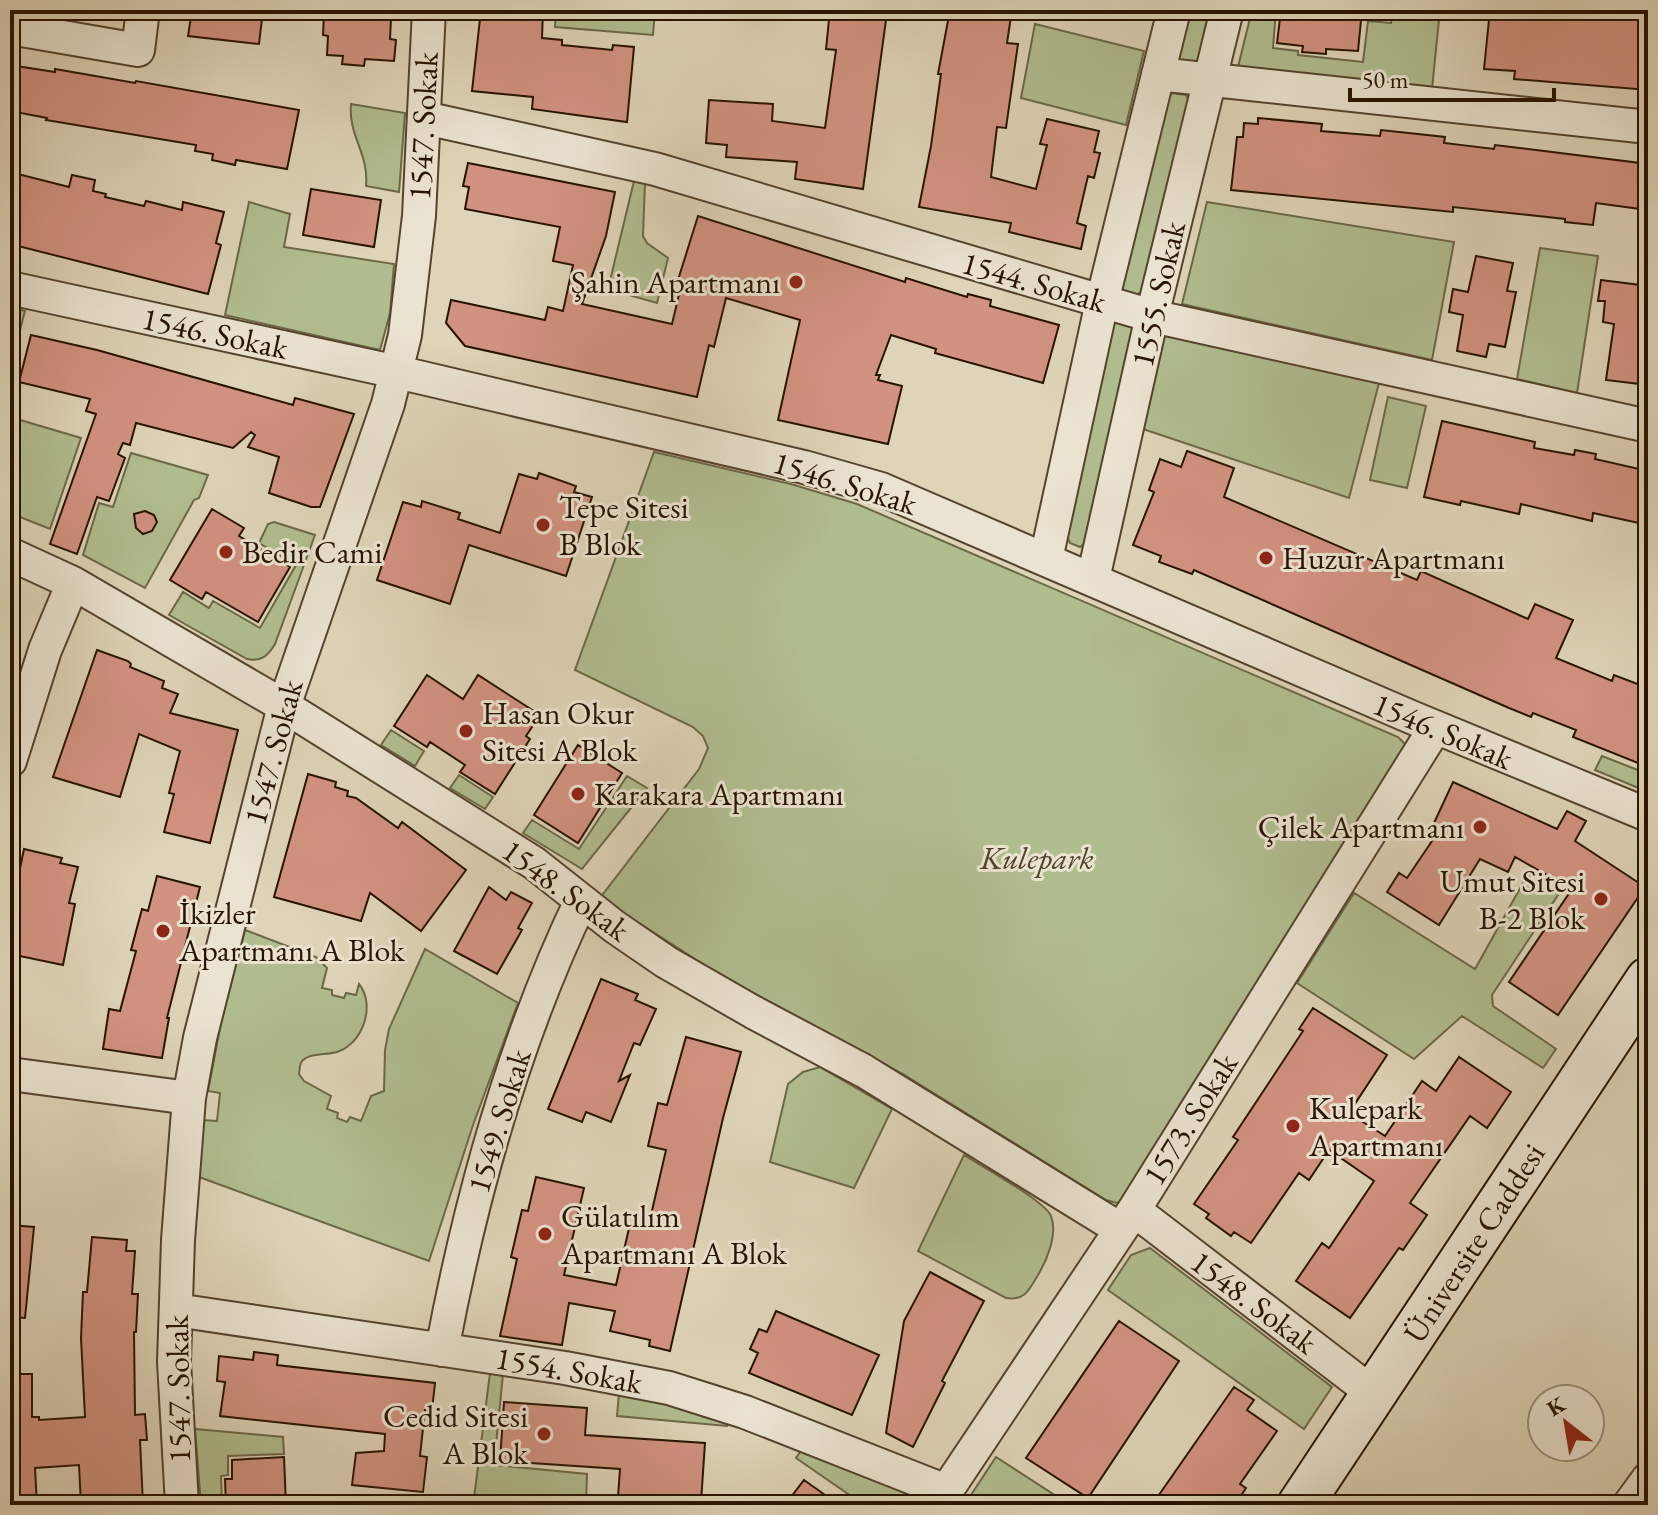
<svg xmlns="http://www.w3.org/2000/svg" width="1658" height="1515" viewBox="0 0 1658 1515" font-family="'EB Garamond',serif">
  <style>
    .green { fill: #b0bd8f; stroke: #6c6848; stroke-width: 2 }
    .building { fill: #d29281; stroke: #271300; stroke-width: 2 }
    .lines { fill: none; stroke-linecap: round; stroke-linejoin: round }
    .street-casing { stroke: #55432e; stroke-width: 36 }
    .secondary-casing { stroke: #271300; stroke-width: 48 }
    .street { stroke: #eae3d0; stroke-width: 32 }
    .secondary { stroke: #eae3d0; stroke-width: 44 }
    .poi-dot { fill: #8f2418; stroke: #eae3d0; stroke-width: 3 }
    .labels { text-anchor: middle; stroke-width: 6; stroke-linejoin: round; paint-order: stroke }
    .street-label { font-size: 32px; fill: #271300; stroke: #eae3d0 }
    .poi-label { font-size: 32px; fill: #271300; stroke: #eae3d0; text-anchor: start }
    .park-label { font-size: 32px; font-style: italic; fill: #50462b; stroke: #eae3d0 }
  </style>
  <rect width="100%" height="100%" fill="#ded4b7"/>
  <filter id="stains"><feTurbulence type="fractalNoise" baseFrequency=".0025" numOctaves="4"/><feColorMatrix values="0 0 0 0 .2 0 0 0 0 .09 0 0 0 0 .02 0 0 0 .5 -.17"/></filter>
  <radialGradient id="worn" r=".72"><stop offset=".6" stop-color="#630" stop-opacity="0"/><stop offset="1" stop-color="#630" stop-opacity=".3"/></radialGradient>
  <path class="green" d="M556 10H655L653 35 555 27Z
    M1189 10H1209L1198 60 1194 63 1180 61 1178 56Z
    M1252 10H1276L1273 48 1298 51V55L1363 62 1368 21 1391 23 1393 12 1432 16 1433 10H1440L1432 89 1238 67Z
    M1035 24 1144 51 1126 125 1021 98Z
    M1172 93 1186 95 1189 101 1142 291 1137 295 1125 293 1122 287 1168 97Z
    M351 104 405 113 399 192 366 186C369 153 348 136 351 104Z
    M634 181 645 183 643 236 647 243 668 258 657 303 608 289Z
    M249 202 290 214 284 247 394 264 390 313 380 350 225 315Z
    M1207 202 1454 242 1432 360 1182 304Z
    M1540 248 1598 256 1577 393 1517 379Z
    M10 307 25 311 10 368Z
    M1120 320 1131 322 1134 328 1086 542 1080 547 1070 543 1067 536 1113 325Z
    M1163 335 1379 383 1349 498 1143 429Z
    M1388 397 1426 406 1407 488 1370 480Z
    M10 417 81 438 50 529 15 515 10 526Z
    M654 452 791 484 857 504 1398 737 1405 744 1406 748 1121 1202 1117 1203 1106 1200 903 1074 720 975 600 898 699 769 708 748 703 736 693 727 575 670Z
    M131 453 208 475 199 498 194 500 145 588 83 555 99 503 113 507Z
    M274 522 315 535 275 644C268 656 261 662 247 659L169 615 183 592 209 608 213 601 260 628 296 565 259 543 268 524Z
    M391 730 424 751 415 766 381 745Z
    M1602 756 1648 774V792L1595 770Z
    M459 775 493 797 485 809 450 788Z
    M627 776 647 788 582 869 523 833 532 820 579 849Z
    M1528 874 1560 892 1492 995 1493 1006 1556 1049 1543 1068 1462 1016 1414 1059 1297 983 1354 893 1475 969Z
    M245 930 316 957 327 968 322 988 332 990V995L344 998 346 993 356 995 359 984C376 1005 363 1044 337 1052 327 1055 314 1053 306 1058 299 1061 300 1068 299 1074L304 1081 331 1096 327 1109 338 1113 337 1118 347 1122 350 1117 361 1121 371 1096 384 1091 385 1050 389 1029 425 949 518 1003 473 1125 429 1261 199 1177 203 1120 217 1121 220 1093 208 1091 221 1023Z
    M820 1067 892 1109 854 1188 770 1162 788 1084 803 1072Z
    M964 1155C981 1166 1045 1201 1051 1216 1058 1234 1047 1260 1038 1275 1029 1290 1025 1301 1006 1298L918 1251Z
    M1150 1248 1332 1387 1304 1429 1108 1290 1131 1255Z
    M490 1373 503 1374 494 1465 587 1474 586 1505 474 1498Z
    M619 1393 728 1420 727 1426 617 1416Z
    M195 1429 283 1437 284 1454 228 1456V1475L221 1476 222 1505H201Z
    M802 1449 906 1492 910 1505H864L796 1458Z
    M996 1457 1070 1505H973L967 1501Z"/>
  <path class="building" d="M192 10H263L259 44 188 36Z
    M481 10H543L542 38 562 40V45L612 50 613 45 634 47 627 122 532 109 533 97 472 91Z
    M830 10H868L867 18 886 20 863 189 795 179 797 162 726 157 727 145 706 143 709 100 773 104 772 121 825 128 836 50 826 49Z
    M950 10H1012L1007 43 1018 44 1006 128 997 127 991 177 1036 189 1047 145 1040 144 1047 119 1099 131 1094 152 1100 153 1094 178 1088 176 1077 223 1086 226 1081 249 1009 232 1011 223 919 207 931 146 941 74H938Z
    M1281 10H1362L1358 51 1326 49V54L1302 52 1303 46 1277 43Z
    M1490 10H1648V90L1514 79 1515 71 1484 69Z
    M324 14 391 18 390 39 396 40 394 61 365 59 364 66 342 64 343 56 327 55 328 36 323 35Z
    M10 65 55 72V69L135 83 136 81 299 110 287 169 236 160 235 165 212 160 213 154 195 151 196 145 46 120 47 118 10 111Z
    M1258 118 1322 124 1321 131 1380 136 1381 130 1445 137 1444 143 1494 149 1495 145 1648 164V210L1596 203 1593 225 1565 222V219L1453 207V212L1231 190 1237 137H1243L1244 123 1258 124Z
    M468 163 615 192 606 236 582 304 672 324 682 282 678 280 698 216 905 282 906 278 967 297 968 294 991 300 990 306 1059 325 1043 383 935 353 936 349 891 335 876 375H880L878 380 902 386 888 444 778 420 800 320 726 298 714 347 709 345 697 397 465 346 446 323 451 300 545 320 548 307 563 311 573 265 553 261 560 227 465 209 469 187 463 186Z
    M10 172 69 187 72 175 95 180 93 191 106 194 105 197 144 206 146 201 182 210 183 202 224 212 216 243 221 245 208 294 10 244Z
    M311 189 381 200 374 247 303 235Z
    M1476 256 1513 263 1507 291 1516 292 1505 347 1489 344 1486 357 1457 351 1463 315 1449 312 1453 289 1468 292Z
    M1601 280 1648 286V385L1606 380 1614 324 1603 322 1605 301H1598Z
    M31 335 97 350 293 405 295 398 354 414 320 507H311L269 493 279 457 248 447 255 435 251 432 233 448 136 423 130 445 123 443 118 454 125 458 109 501 97 497 77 554 50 544 96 414 86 411 90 399 19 382Z
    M1442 421 1535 442 1534 448 1574 455 1575 450 1596 454 1595 459 1648 471V525L1593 513 1592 521 1521 504 1519 514 1461 501 1460 505 1424 497Z
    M1187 451 1234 468 1224 497 1417 580 1421 571 1528 619 1535 604 1573 620 1556 658 1612 681 1614 675 1648 688V767L1573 737 1576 730 1533 713 1531 717 1509 708 1194 570 1192 574 1159 562 1161 556 1133 545 1154 492 1149 490 1160 459 1181 467Z
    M539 473 576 486 574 492 592 497 566 576 469 545 450 604 377 580 403 502 421 507 422 501 460 513 458 519 500 533 519 474 537 479Z
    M212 509 244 528 239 536 290 567 258 622 206 592 202 599 170 580Z
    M145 511 154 515 157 522 152 531 143 534 136 528 134 514Z
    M97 650 128 661 131 664 130 667 164 681 162 688 178 694 170 713 238 730 210 843 164 832 174 794 169 793 180 751 139 734 120 797 53 777Z
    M427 675 463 699 478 675 540 715 526 736 530 739 495 794 460 772 465 765 430 742 427 747 394 726Z
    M578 745 622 773 578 843 534 815Z
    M308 774 336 782 335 787 348 791 347 796 356 798 398 828 402 822 466 870 421 931 370 893 361 921 274 897Z
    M1453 782 1557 829 1567 811 1586 821 1575 841 1645 887 1558 1015 1509 982 1572 889 1515 857 1508 872 1480 859 1439 925 1387 892 1399 873 1407 878 1434 838 1428 836Z
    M24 849 62 858 60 863 78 867 69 903 75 904 63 965 10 954V916Z
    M157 876 200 887 167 1018H169L162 1058 103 1049 109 1009 120 1011 136 951 131 950 142 909 148 911Z
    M489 887 506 900 511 892 532 903 518 928 522 930 497 974 454 951Z
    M601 979 638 994 635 1000 656 1009 640 1045 634 1043 619 1081 630 1075 611 1122 586 1112 582 1122 548 1109Z
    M1313 1008 1387 1055 1349 1113 1385 1136 1422 1081 1436 1091 1459 1057 1511 1092 1487 1128 1470 1116 1410 1203 1427 1215 1403 1250 1399 1248 1350 1318 1296 1281 1322 1243 1329 1248 1374 1181 1329 1150 1309 1180 1299 1173 1251 1243 1234 1232 1231 1236 1206 1218 1209 1214 1194 1204 1238 1140 1233 1137 1303 1031 1299 1029Z
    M686 1037 741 1052 723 1118 670 1351 649 1346 650 1340 610 1331 615 1311 569 1303 562 1345 500 1336 517 1259 511 1257 522 1210 528 1211 536 1177 584 1188 564 1275 616 1285 630 1224 648 1228 666 1150 648 1146 658 1103 667 1105Z
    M10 1225 34 1227 25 1318 10 1317Z
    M92 1237 127 1240 126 1251H135L132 1294H138L136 1332H134L135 1415 145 1414 147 1440H140L143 1505H81L79 1465 35 1468 37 1505H10V1374H32V1417H39V1420L85 1417 81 1338 83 1292H87Z
    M930 1272 984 1301 942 1381 945 1383 913 1447 886 1433 904 1321Z
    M776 1311 879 1355 852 1415 749 1373 758 1353 750 1349 759 1329 767 1332Z
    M1119 1321 1179 1361 1088 1498 1026 1458Z
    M254 1352 278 1355 277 1365 435 1383 432 1410H425L420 1456 427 1457 423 1492 352 1485 356 1453 384 1451 385 1434 220 1416 225 1382 217 1381 219 1356 253 1360Z
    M1234 1387 1254 1400 1247 1410 1277 1431 1240 1484 1246 1488 1235 1505H1152Z
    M504 1402 587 1408 585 1435 705 1443 701 1502 618 1497 620 1469 500 1461Z
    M284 1457 286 1505H226L225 1479H232V1460Z
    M804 1480 839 1505H785Z"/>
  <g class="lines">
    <g class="street-casing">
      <path id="street" d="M10 28 138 50 143 10
        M1158 74 1648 127
        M425 118 655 169 1152 316 1648 426
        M10 288 397 372 804 467 881 489 1411 717 1648 815
        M10 554 73 583 284 706 534 863 615 927 666 962 753 1012 864 1071 1120 1229
        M1046 559 1102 302 1174 10
        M1093 579 1152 316 1227 10
        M10 761 45 650 73 583
        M10 1074 189 1098
        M1134 1210 1374 1394
        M176 1310 565 1368 669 1388 745 1412 946 1491
        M442 1350C471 1195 513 1043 581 901
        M182 1505 174 1362 178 1240 189 1098 200 1038 284 706 388 404 405 335 419 216 429 10
        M937 1505 1134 1210 1435 728
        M1629 1505 1648 1479"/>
    </g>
    <g class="secondary-casing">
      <path id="secondary" d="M1300 1505 1648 980"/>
    </g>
    <use href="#street" class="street"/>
    <use href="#secondary" class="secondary"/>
  </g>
  <g class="poi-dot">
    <circle cx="796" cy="282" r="8"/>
    <circle cx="543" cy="525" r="8"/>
    <circle cx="226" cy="552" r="8"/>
    <circle cx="1266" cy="558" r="8"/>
    <circle cx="466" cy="731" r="8"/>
    <circle cx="578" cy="794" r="8"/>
    <circle cx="1480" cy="827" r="8"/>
    <circle cx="1601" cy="899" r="8"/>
    <circle cx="163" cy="931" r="8"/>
    <circle cx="1293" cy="1126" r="8"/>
    <circle cx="545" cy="1234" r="8"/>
    <circle cx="544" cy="1434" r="8"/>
  </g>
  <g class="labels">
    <g class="street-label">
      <text transform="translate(423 126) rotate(-87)" y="11">1547. Sokak</text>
      <text transform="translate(1034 282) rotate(16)" y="11">1544. Sokak</text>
      <text transform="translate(1158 294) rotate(-77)" y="11">1555. Sokak</text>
      <text transform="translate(215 333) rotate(12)" y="11">1546. Sokak</text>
      <text transform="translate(845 483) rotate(17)" y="11">1546. Sokak</text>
      <text transform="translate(1443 731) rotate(23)" y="11">1546. Sokak</text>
      <text transform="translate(273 752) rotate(-75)" y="11">1547. Sokak</text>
      <text transform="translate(566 890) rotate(36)" y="11">1548. Sokak</text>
      <text transform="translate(1190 1119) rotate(-58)" y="11">1573. Sokak</text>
      <text transform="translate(499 1121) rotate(-73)" y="11">1549. Sokak</text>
      <text transform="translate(1474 1243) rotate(-57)" y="11">Üniversite Caddesi</text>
      <text transform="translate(1254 1302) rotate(37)" y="11">1548. Sokak</text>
      <text transform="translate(569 1370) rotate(10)" y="11">1554. Sokak</text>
      <text transform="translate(178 1389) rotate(-91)" y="11">1547. Sokak</text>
    </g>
    <g class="poi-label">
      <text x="780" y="293" text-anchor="end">Şahin Apartmanı</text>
      <text x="559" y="518">Tepe Sitesi<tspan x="559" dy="37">B Blok</tspan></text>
      <text x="242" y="563">Bedir Cami</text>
      <text x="1282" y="569">Huzur Apartmanı</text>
      <text x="482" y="724">Hasan Okur<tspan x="482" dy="37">Sitesi A Blok</tspan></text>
      <text x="594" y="805">Karakara Apartmanı</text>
      <text x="1464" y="838" text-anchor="end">Çilek Apartmanı</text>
      <text x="1585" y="892" text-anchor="end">Umut Sitesi<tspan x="1585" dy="37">B-2 Blok</tspan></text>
      <text x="179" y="924">İkizler<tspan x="179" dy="37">Apartmanı A Blok</tspan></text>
      <text x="1309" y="1119">Kulepark<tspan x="1309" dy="37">Apartmanı</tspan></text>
      <text x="561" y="1227">Gülatılım<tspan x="561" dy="37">Apartmanı A Blok</tspan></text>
      <text x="528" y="1427" text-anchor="end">Cedid Sitesi<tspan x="528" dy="37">A Blok</tspan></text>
    </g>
    <g class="park-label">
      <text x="1037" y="869">Kulepark</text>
    </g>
  </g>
  <rect width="1658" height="1515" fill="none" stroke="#ded4b7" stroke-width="40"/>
  <rect x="12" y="12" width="1634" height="1491" fill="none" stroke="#271300" stroke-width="4"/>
  <rect x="20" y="20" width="1618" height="1475" fill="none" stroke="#271300" stroke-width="2"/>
  <g transform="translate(1566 1423) rotate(329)"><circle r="38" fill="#eae3d0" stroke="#9c907d" stroke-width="2"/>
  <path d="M0-6L14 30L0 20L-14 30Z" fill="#8f2418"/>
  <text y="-12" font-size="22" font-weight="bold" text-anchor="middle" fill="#271300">K</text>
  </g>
  <path d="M1350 88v12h204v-12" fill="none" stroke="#271300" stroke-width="4"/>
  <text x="1362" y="88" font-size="24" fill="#271300" stroke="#eae3d0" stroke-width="6" paint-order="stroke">50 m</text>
  <rect width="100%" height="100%" filter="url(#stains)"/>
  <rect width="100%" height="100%" fill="url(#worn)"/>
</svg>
